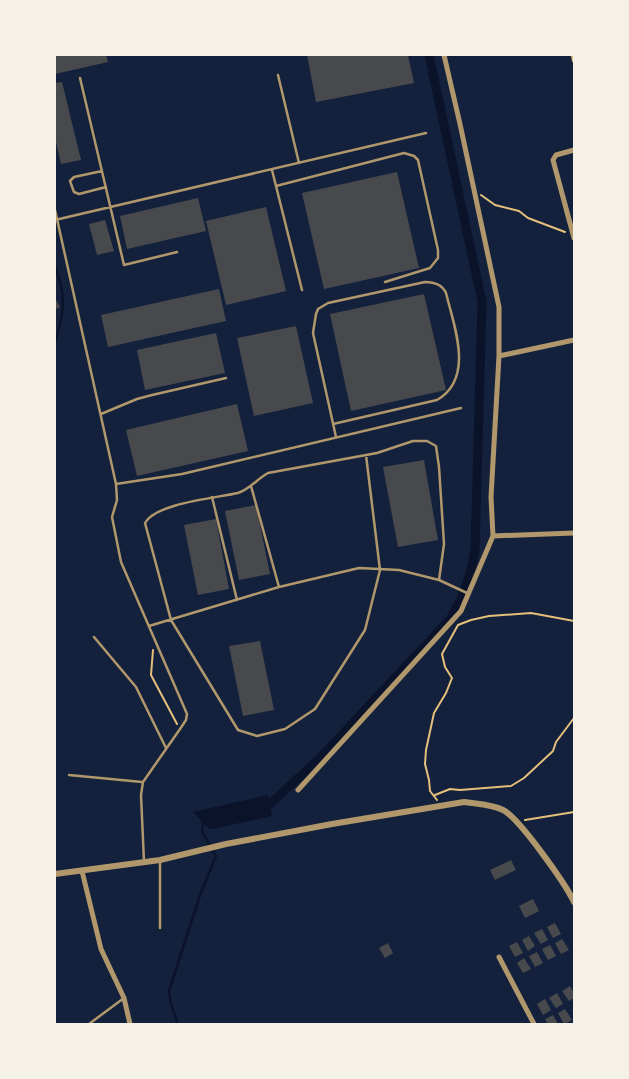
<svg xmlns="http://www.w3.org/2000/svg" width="629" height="1079" viewBox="0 0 629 1079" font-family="'Exo 2',sans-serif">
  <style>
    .water { fill: #0b132b }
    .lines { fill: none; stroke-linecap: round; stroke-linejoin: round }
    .stream { stroke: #0b132b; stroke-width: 2.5 }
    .canal { stroke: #0b132b; stroke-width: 9 }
    .building { fill: #48494c }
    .path { stroke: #e5c07b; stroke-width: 2 }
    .service { stroke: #b1986c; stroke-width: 2.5 }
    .minor { stroke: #b1986c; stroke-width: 5 }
    .tertiary { stroke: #b1986c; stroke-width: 6 }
  </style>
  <rect width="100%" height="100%" fill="#14213d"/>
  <path class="water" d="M268 795 272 816 212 829H209L193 812Z"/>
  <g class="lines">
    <path class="stream" d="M55 267C67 295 64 314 55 342
      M178 1024 171 1004 169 991 199 898 216 856 202 831 203 823"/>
    <path class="canal" d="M270 804 320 758 450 619C464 596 470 577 475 550L482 302 429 55"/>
  </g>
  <path class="building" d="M55 55H106L108 62 55 74Z
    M307 55H408L414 83 316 102Z
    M62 82 81 160 61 164 55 138V83Z
    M397 172 419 268 324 289 302 193Z
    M198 198 206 231 127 249 120 216Z
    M266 207 286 291 226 305 206 221Z
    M105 220 114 251 97 255 89 224Z
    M219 289 226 321 108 347 101 315Z
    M424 294 446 390 351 411 330 314Z
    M55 298 60 307 55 310Z
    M296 326 313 403 254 416 237 338Z
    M216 333 225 373 145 390 137 350Z
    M237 404 248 451 137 476 126 430Z
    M424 460 438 540 398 547 383 467Z
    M256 505 270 574 239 580 225 511Z
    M216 519 229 589 198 595 184 525Z
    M260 641 274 710 243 716 229 646Z
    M511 860 516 870 495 880 490 870Z
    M533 899 539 911 525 918 519 906Z
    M555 923 561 934 553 938 547 927Z
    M542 929 548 940 541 944 534 933Z
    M529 936 535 946 528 951 522 940Z
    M562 939 569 950 561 954 555 943Z
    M517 942 523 953 515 957 509 946Z
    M388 943 393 953 385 958 379 948Z
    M550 945 556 956 548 960 542 949Z
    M537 952 543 963 535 967 529 956Z
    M524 958 531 969 523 973 517 963Z
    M570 986 574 993V998L569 1001 562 991Z
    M557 993 563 1004 556 1008 549 998Z
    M545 999 551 1010 543 1015 537 1004Z
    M565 1009 572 1020 564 1024 558 1013Z
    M553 1015 558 1024H548L545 1019Z"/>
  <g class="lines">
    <path class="path" d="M572 55 573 61
      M481 195 495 205 519 211 528 218 565 232
      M153 650 151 675 177 724
      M435 795 450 789 460 790 511 786 524 778 553 751 556 742 574 718
      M437 800 430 791 429 780 425 764 426 750 434 713 446 693 452 678 445 667 442 654 458 625 471 620 489 616 531 613 574 621
      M525 820 574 812"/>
    <path class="service" d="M278 75 299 163
      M80 78 124 265 177 252
      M272 170 302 290
      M102 171 74 177 70 181 74 192 79 194 106 187
      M276 186 404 153 414 156 418 160 438 250V258L430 268 385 282
      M55 210 116 484 117 500 112 517 121 562 187 714 186 720 180 729 143 782 141 795 144 862
      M55 220 426 133
      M101 414 137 399 152 395 226 378
      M333 424 437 400C475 378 454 326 446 293 442 284 434 282 425 282L328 303 318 309 316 314 313 333 336 437
      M366 455 380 570 365 630 315 709 285 729 257 736 238 730 171 620 145 523C156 503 216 498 238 493 250 489 257 479 268 473L377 453 413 441H427L436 446 439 467 444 544 439 580
      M116 484 182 474 461 408
      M251 486 279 587
      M212 497 237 600
      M149 626 279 587 359 568 399 570 439 580 467 593
      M94 637 136 687 166 748
      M69 775 142 782
      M160 928V862
      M89 1024 124 998"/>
    <path class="minor" d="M444 55 460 124 499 307V356L491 497 493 536 574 533
      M574 150 556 155 553 160 574 238
      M499 356 574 340
      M298 790 461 611 493 536
      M82 871 101 949 124 998 130 1024
      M499 957 534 1024"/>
    <path class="tertiary" d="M55 874 160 860 226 844 332 824 464 802C477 804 491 804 503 810 519 818 565 883 574 902"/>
  </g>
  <rect width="629" height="1079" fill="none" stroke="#f6f1e7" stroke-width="112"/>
</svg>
